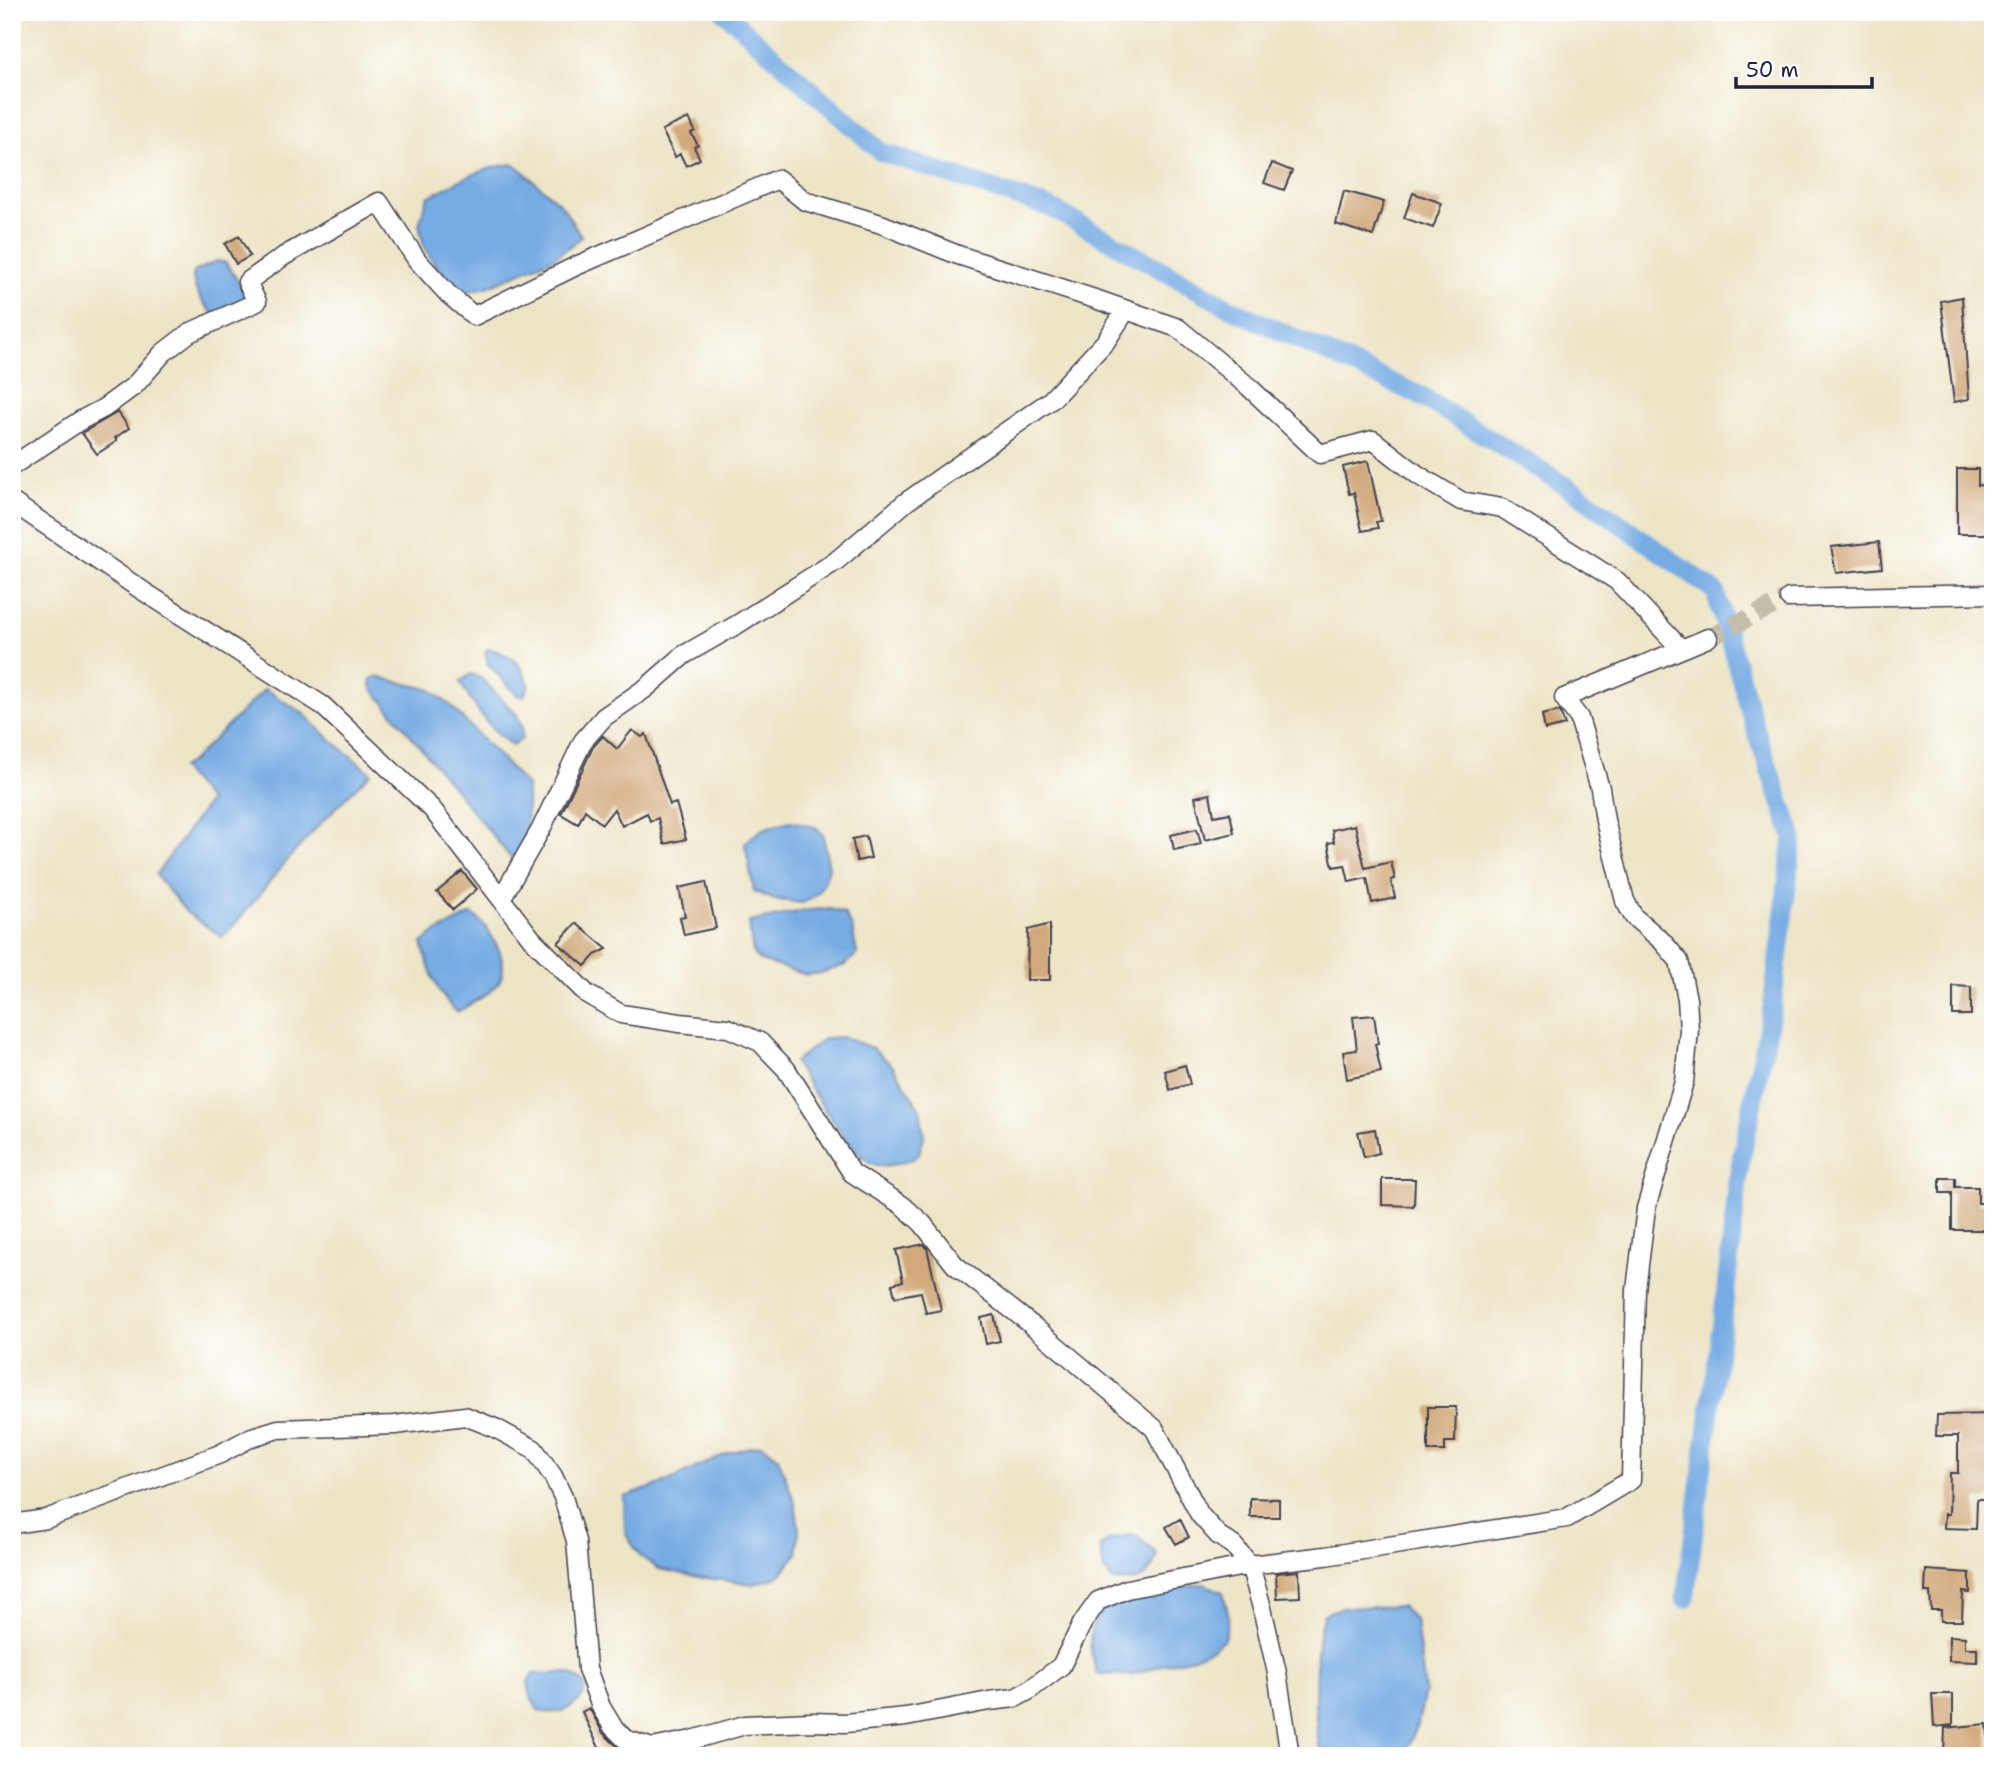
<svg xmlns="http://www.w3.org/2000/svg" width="2005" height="1768" viewBox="0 0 2005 1768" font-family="'Shantell Sans',sans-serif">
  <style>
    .water { fill: #76abe3; stroke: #4c668f; stroke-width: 2 }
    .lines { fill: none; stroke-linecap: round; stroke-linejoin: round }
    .canal { stroke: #76abe3; stroke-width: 19 }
    .building { fill: #d1a97b }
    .minor-tunnel { stroke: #c5beab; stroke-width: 18; stroke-dasharray: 18 9; stroke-linecap: butt }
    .minor-casing { stroke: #413f50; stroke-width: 21 }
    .minor { stroke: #fff; stroke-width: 18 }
  </style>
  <rect width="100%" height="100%" fill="#fff"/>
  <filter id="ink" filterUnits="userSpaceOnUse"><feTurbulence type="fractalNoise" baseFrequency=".0143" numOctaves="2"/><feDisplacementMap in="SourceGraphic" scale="14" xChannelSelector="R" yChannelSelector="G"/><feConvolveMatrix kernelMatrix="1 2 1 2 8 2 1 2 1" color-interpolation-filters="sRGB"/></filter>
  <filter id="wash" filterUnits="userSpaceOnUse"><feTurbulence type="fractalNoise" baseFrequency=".00686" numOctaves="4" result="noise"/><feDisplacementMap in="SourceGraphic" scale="28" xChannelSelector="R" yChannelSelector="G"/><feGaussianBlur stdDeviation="1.57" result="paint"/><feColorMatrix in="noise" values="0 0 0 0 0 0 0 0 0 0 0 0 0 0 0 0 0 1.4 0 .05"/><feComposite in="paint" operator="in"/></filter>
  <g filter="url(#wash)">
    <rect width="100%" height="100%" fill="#eee5c7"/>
    <path class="water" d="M515 164 562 206 582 237 554 258 487 287 466 292 436 266 424 247 419 224 428 197C456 182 483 166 515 164Z
      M217 261 226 263 246 293 245 300 214 315C202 302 193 291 193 272Z
      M488 648C513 656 520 660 529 685L524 696H518L488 664 485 653Z
      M471 674 481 678 517 715 522 727V739L512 745C489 730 474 706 460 682Z
      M378 677 429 689 451 706 527 786C527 814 528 837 516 864L371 687 372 678Z
      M265 689 304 714 330 739 371 773C341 802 312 831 285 863 264 888 246 914 222 937L186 912 156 875 209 801 181 768 191 762Z
      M791 821 817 828 823 835 829 868 825 881 818 892 809 900 802 903 772 899 754 891 745 844C757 829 772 825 791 821Z
      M830 909 844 913 852 927 857 954 845 965 821 973 806 975 761 961 753 954 749 922 807 910Z
      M472 914C483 921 490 932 496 944 517 984 487 994 457 1012 436 994 429 969 422 943L435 933Z
      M843 1037 872 1048 893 1066 920 1109 924 1137 918 1156C905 1161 891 1168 876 1165 853 1159 808 1084 794 1062L825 1038Z
      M762 1445 778 1457 795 1503 799 1529 797 1554 778 1577 753 1584 698 1577 659 1569 640 1556 625 1533 624 1497C641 1491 659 1486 675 1478 704 1464 730 1449 762 1445Z
      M1130 1535H1136L1157 1554C1150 1580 1138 1583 1113 1581L1104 1570 1100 1546 1109 1540Z
      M1203 1584 1223 1592 1229 1617 1224 1639 1212 1649 1192 1658 1159 1666 1131 1675 1097 1674C1093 1660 1088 1645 1091 1631 1094 1620 1101 1609 1110 1604 1135 1591 1175 1589 1203 1584Z
      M1402 1606 1416 1622 1425 1691 1418 1724 1410 1743 1400 1753 1388 1756H1322C1312 1729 1314 1640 1324 1614L1341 1608Z
      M569 1673 578 1678 585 1685C584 1707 557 1717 538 1710L530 1696 528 1681 533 1674Z"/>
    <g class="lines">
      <path class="canal" d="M724 12 881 152 1051 208 1230 308 1421 396 1577 493 1715 591 1756 731 1793 837 1772 1008 1740 1165 1724 1306 1685 1599"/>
    </g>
    <g id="blocks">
      <path class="building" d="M689 118 695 131 691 133 698 145 694 147 700 159 686 166 680 154 675 157 662 130Z
        M1272 163 1292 171 1284 190 1264 183Z
        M1344 191 1384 202 1373 236 1336 224Z
        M1413 193 1442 203 1433 228 1404 218Z
        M239 236 250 256 236 264 225 244Z
        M1962 297 1969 399 1954 402 1941 301Z
        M118 412 129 428 115 438 117 441 97 454 82 433Z
        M1368 461 1381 521 1376 522 1378 528 1362 531 1354 493 1349 494 1343 467Z
        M1957 469H1978V485L1993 486V501H1986V534H1957Z
        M1879 542 1882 568 1836 573 1831 547Z
        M1560 711 1565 725 1545 730 1542 715Z
        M632 730 642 737 646 734 670 805 676 803 686 839 664 844 658 818 650 821 647 813 622 826 614 809 602 824 585 810 578 824 561 814 581 772 584 769 583 768 593 747 603 736 617 749Z
        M1210 794 1214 816 1230 813 1234 833 1205 840 1195 797Z
        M1355 825 1365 868 1391 862 1395 879 1391 880 1395 898 1372 903 1367 878 1349 882 1345 865 1333 867 1328 843 1334 842 1332 830Z
        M1197 829 1201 844 1174 850 1171 835Z
        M866 836 871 858 857 861 852 839Z
        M462 871 477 889 453 910 437 892Z
        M706 882 716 928 684 935 680 917 685 916 679 888Z
        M576 923 607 949 595 955 585 966 558 943Z
        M1050 924V980H1027L1028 930Z
        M1953 986 1971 987V1015H1953Z
        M1374 1015 1378 1043 1375 1044 1381 1072 1347 1079 1343 1052 1357 1050 1353 1017Z
        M1185 1065 1190 1084 1170 1090 1165 1071Z
        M1375 1129 1379 1153 1364 1157 1358 1132Z
        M1940 1178H1955V1187H1978V1203H1987V1230H1952V1193H1940Z
        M1382 1179H1415L1414 1206 1382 1205Z
        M924 1244 927 1248 941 1310 926 1313 921 1292 895 1297 892 1284 903 1281 896 1250Z
        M994 1315 1000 1341 986 1344 981 1318Z
        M1428 1407H1456L1455 1442H1445V1451H1428Z
        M1993 1414V1435H1989V1469H1993V1497H1989V1499H1977L1976 1529 1944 1528 1945 1514H1949L1950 1473H1958V1436H1936L1937 1415Z
        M1250 1498 1279 1499V1517H1250Z
        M1180 1519 1189 1537 1176 1544 1166 1527Z
        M1926 1570 1970 1573V1593L1963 1592 1962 1621H1941V1610H1931L1930 1592H1925Z
        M1299 1571 1300 1597 1277 1598 1276 1573Z
        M1949 1636 1965 1637V1648H1977V1662L1949 1661Z
        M1932 1694H1953V1725L1934 1727Z
        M589 1708 603 1733 621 1750 624 1756H603L582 1712Z
        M1987 1724 1990 1756H1944L1945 1728Z"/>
    </g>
  </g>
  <g filter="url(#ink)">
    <use href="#blocks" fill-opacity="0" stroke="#413f50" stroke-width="2"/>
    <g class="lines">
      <path class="minor-tunnel" d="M1708 638 1789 598"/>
      <g class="minor-casing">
        <path id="minor" d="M12 466 81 420 104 408 134 386 163 353 189 333 257 302 247 282 284 256 379 202 417 260 448 294 474 316 576 266 778 179 805 201 881 224 958 255 1098 300 1178 328 1249 387 1320 454 1373 440 1418 475 1461 501 1502 508 1617 581 1681 649
          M12 502 143 591 322 705 432 809 532 939 587 994 621 1014 680 1023 728 1028 760 1042 786 1069 852 1173 902 1205 922 1223 955 1265 1033 1326 1154 1428 1200 1515 1218 1535 1234 1546 1250 1565 1325 1556 1567 1518 1631 1480 1636 1290 1646 1208 1684 1082 1689 1030 1687 999 1679 961 1662 941 1634 917 1625 901 1605 820 1600 788 1579 718 1564 698 1708 638
          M1789 598 1993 594
          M682 656 738 624 836 561 906 502 1051 400 1106 341 1126 310
          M501 899 541 829 583 741 604 717 646 688 685 654
          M12 1524 46 1519 220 1454 252 1437 278 1429 395 1425 465 1416 495 1428 534 1449 553 1476 563 1497 576 1541 587 1669 601 1707 613 1727 625 1739 652 1748 692 1740 745 1725 811 1722 845 1723 906 1717 989 1701 1015 1698 1028 1691 1061 1666 1083 1622 1098 1601 1127 1589 1250 1565 1262 1608 1277 1673 1290 1756"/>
      </g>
      <use href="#minor" class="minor"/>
    </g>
  </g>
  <rect width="2005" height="1768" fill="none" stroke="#fff" stroke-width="42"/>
  <path d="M1736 77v10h136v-10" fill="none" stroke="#22223b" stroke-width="3.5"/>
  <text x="1746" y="77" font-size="21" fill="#22223b" stroke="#ffffff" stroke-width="5" paint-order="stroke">50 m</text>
</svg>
